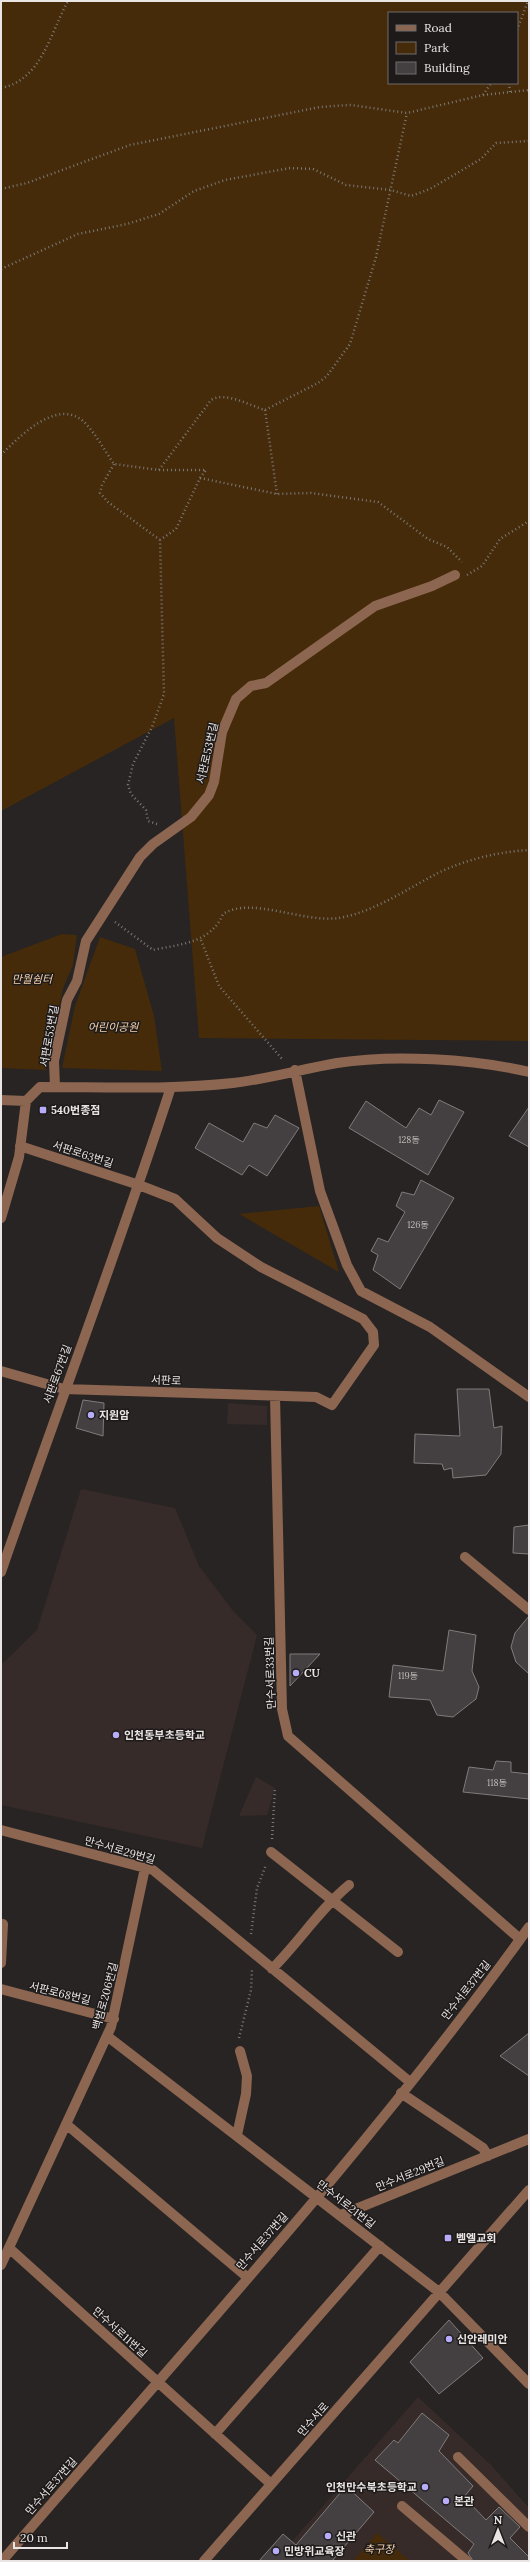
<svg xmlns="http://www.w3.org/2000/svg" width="530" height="2562" viewBox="0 0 530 2562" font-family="Lora,'Noto Sans KR',serif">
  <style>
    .built { fill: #362b29 }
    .green { fill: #452b09; fill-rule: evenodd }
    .building { fill: #443f40; stroke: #807b7c }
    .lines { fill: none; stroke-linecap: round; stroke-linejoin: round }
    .path { stroke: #7b7877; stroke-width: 2.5; stroke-dasharray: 1 3; stroke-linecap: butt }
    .minor { stroke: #8c6651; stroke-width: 10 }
    .poi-dot { fill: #b6acf8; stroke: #1e1a1a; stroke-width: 1.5 }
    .labels { text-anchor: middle; stroke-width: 3; stroke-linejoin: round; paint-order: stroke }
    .number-label { font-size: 9px; fill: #bfbcbb }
    .street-label { font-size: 11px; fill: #e8e5e4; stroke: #1e1a1a }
    .park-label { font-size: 11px; font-style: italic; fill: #f5d3ac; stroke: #1e1a1a }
    .poi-label { font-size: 11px; font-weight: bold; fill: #e8e5e4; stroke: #1e1a1a; text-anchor: start }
  </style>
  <rect width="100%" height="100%" fill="#282423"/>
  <path class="built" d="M228 1403 267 1406V1425L227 1424Z
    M81 1489 175 1508 199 1566 234 1612 257 1635 202 1848 1 1805V1665L37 1630Z
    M256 1777 275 1788 267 1815 239 1816Z
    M418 2397 491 2465 529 2508V2561H275Z"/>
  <path class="green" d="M1 1H529V1041L199 1038 174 718 1 811ZM389 13H517V83H389Z
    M62 934 77 935 73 965 63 988 46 1070 1 1068V957Z
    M100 937 135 949 154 1016 162 1071 62 1068 75 1006Z
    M319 1206 339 1272 239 1214Z
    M377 2533 410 2561H353Z"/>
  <path class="building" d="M439 1100 464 1112 428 1175 349 1128 366 1101 406 1128 419 1108 431 1115Z
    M529 1107V1147L509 1136Z
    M275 1115 299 1128 267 1176 249 1165 242 1175 195 1148 209 1123 243 1142 254 1123 267 1128Z
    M421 1180 454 1198 400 1289 373 1270 378 1255 371 1251 378 1238 388 1242 405 1212 396 1206 402 1192 414 1195Z
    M457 1389H489L494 1428 502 1426 501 1454 486 1475 453 1478 452 1468 444 1470 442 1464 414 1463 415 1434 460 1436Z
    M83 1400 104 1403 103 1436 76 1428Z
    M529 1525V1554L513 1553 514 1527Z
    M529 1616V1674L516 1662 511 1647 515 1633Z
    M449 1630 476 1635 472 1671 479 1687 476 1699 453 1717 437 1715 430 1700 389 1697 393 1665 443 1671Z
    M290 1654H320L290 1686Z
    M496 1761 511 1762V1772L529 1774V1799L463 1792 469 1767 493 1770Z
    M529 2033V2076L500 2056Z
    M449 2320 483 2358 439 2394 410 2362Z
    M422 2413 449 2435 439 2451 473 2486 464 2497 486 2520 499 2507 520 2527 510 2538 529 2557V2561H473L468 2553 474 2544 375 2460 394 2440 398 2443Z
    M346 2486 374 2512 332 2561H259L283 2534 296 2545Z"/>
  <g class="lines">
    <path class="path" d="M517 30 528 1
      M509 83 510 92
      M1 88C42 80 50 33 68 1
      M483 95 491 83
      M1 189 27 183 130 145 320 107 351 105 407 113 483 95 529 90
      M1 269 78 234 127 224 159 214 194 191 225 180 290 168 313 169 346 185 391 190 411 196 430 189 481 159 496 143 529 141
      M265 410 277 494
      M1 455C18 438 56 398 83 421 95 432 104 450 114 464L159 470H206L200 478 176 529 160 540
      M114 464 102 485 100 493 108 502 160 540
      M159 470 211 400C225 391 251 406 265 410L318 383 327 376 350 344 376 257 407 113
      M200 478 277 494 311 493 378 502 428 539 447 547 462 562
      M467 575 482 566 500 539 529 521
      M157 824 148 821 146 810 131 794 128 785 133 764 152 727 164 694 160 540
      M115 922 153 950C181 944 211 943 223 914 251 896 302 923 339 918 374 912 407 889 438 873 467 859 498 852 529 850
      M201 940 219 986 283 1060
      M272 1839 275 1788
      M251 1934 257 1888 266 1865
      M239 2038 251 1990 252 1970"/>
    <path class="minor" d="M295 1070 320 1191 347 1265 361 1291 430 1327 529 1397
      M55 1087 54 1061 67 1000 77 981 86 941 140 857 153 844 191 817 209 795 214 782 222 732 236 699 251 686 266 683 375 606 432 586 455 575
      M1 1100 26 1101 40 1087C104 1087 169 1090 233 1083 268 1079 302 1069 337 1063 393 1054 474 1059 529 1072
      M1 1218 19 1157 26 1101
      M1 1371 64 1389 316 1397 332 1405 374 1345 373 1332 363 1319 261 1267 217 1238 175 1199 139 1185 20 1146
      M275 1396 282 1709 288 1736 520 1939
      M465 1557 529 1610
      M1 1572C57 1410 118 1250 171 1087
      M1 1830 153 1870 410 2082
      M271 1852 398 1952
      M1 1963 3 1924
      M272 1969C299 1942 320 1909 349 1885
      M1 1989 114 2019
      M107 2036 439 2292 529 2384
      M401 2093 483 2148 488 2156
      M66 2124 247 2277
      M237 2135 246 2094 247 2076 240 2051
      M341 2215 529 2139
      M9 2248 271 2484
      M1 2265 111 2027 145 1868
      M215 2434 380 2246
      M458 2457 529 2527
      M402 2506 467 2561
      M2 2561C181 2353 369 2150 529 1927
      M204 2561 529 2190"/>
  </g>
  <g class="poi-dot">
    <rect x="39" y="1106" width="8" height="8" rx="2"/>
    <circle cx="91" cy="1415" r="4"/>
    <circle cx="296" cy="1673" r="4"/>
    <circle cx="116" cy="1735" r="4"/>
    <rect x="444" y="2234" width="8" height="8" rx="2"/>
    <circle cx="449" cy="2339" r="4"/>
    <circle cx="425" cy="2487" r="4"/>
    <circle cx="446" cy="2501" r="4"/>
    <circle cx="328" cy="2536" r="4"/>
    <circle cx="276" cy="2551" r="4"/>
  </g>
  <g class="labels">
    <g class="number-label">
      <text x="409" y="1143">128동</text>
      <text x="418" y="1228">126동</text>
      <text x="408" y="1679">119동</text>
      <text x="497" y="1786">118동</text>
    </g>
    <g class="street-label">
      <text transform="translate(207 753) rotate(-77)" y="4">서판로53번길</text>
      <text transform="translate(49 1036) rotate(-80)" y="4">서판로53번길</text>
      <text transform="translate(83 1154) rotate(18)" y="4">서판로63번길</text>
      <text transform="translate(57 1374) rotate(-70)" y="4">서판로67번길</text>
      <text transform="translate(166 1380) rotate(2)" y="4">서판로</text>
      <text transform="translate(270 1673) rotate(-92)" y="4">만수서로33번길</text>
      <text transform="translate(120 1850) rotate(16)" y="4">만수서로29번길</text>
      <text transform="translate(466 1990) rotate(-52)" y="4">만수서로37번길</text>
      <text transform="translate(60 1993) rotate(14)" y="4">서판로68번길</text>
      <text transform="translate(105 1996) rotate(-75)" y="4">백범로206번길</text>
      <text transform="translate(410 2174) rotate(-22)" y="4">만수서로29번길</text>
      <text transform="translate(346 2204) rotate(38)" y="4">만수서로21번길</text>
      <text transform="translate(262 2241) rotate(-49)" y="4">만수서로37번길</text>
      <text transform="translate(120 2332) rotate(42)" y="4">만수서로11번길</text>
      <text transform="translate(313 2419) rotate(-49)" y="4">만수서로</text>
      <text transform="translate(51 2486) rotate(-49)" y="4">만수서로37번길</text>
    </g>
    <g class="park-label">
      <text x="32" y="983">만월쉼터</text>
      <text x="113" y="1031">어린이공원</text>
      <text x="379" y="2553">축구장</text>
    </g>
    <g class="poi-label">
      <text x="51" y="1114">540번종점</text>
      <text x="99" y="1419">지원암</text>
      <text x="304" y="1677">CU</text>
      <text x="124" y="1739">인천동부초등학교</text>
      <text x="456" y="2242">벧엘교회</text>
      <text x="457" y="2343">신안레미안</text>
      <text x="417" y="2491" text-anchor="end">인천만수북초등학교</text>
      <text x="454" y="2505">본관</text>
      <text x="336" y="2540">신관</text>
      <text x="284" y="2555">민방위교육장</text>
    </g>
  </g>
  <rect width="530" height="2562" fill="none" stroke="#e8e5e4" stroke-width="4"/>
  <rect x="388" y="12" width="130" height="72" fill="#1e1a1a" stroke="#6f6b6b"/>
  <rect x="396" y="25" width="20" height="6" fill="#8c6651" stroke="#6f6b6b"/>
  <text x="424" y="32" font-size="12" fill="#e8e5e4">Road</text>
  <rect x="396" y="42" width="20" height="12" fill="#452b09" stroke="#6f6b6b"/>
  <text x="424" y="52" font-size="12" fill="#e8e5e4">Park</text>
  <rect x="396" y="62" width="20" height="12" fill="#443f40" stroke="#6f6b6b"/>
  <text x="424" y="72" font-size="12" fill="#e8e5e4">Building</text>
  <g transform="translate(498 2530)" stroke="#1e1a1a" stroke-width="3" paint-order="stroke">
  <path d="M0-3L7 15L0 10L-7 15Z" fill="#e8e5e4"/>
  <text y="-6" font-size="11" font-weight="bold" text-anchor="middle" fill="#e8e5e4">N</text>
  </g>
  <path d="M14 2542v6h53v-6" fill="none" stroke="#e8e5e4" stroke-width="2"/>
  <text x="20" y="2542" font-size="12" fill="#e8e5e4" stroke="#1e1a1a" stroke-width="3" paint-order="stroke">20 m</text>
</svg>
